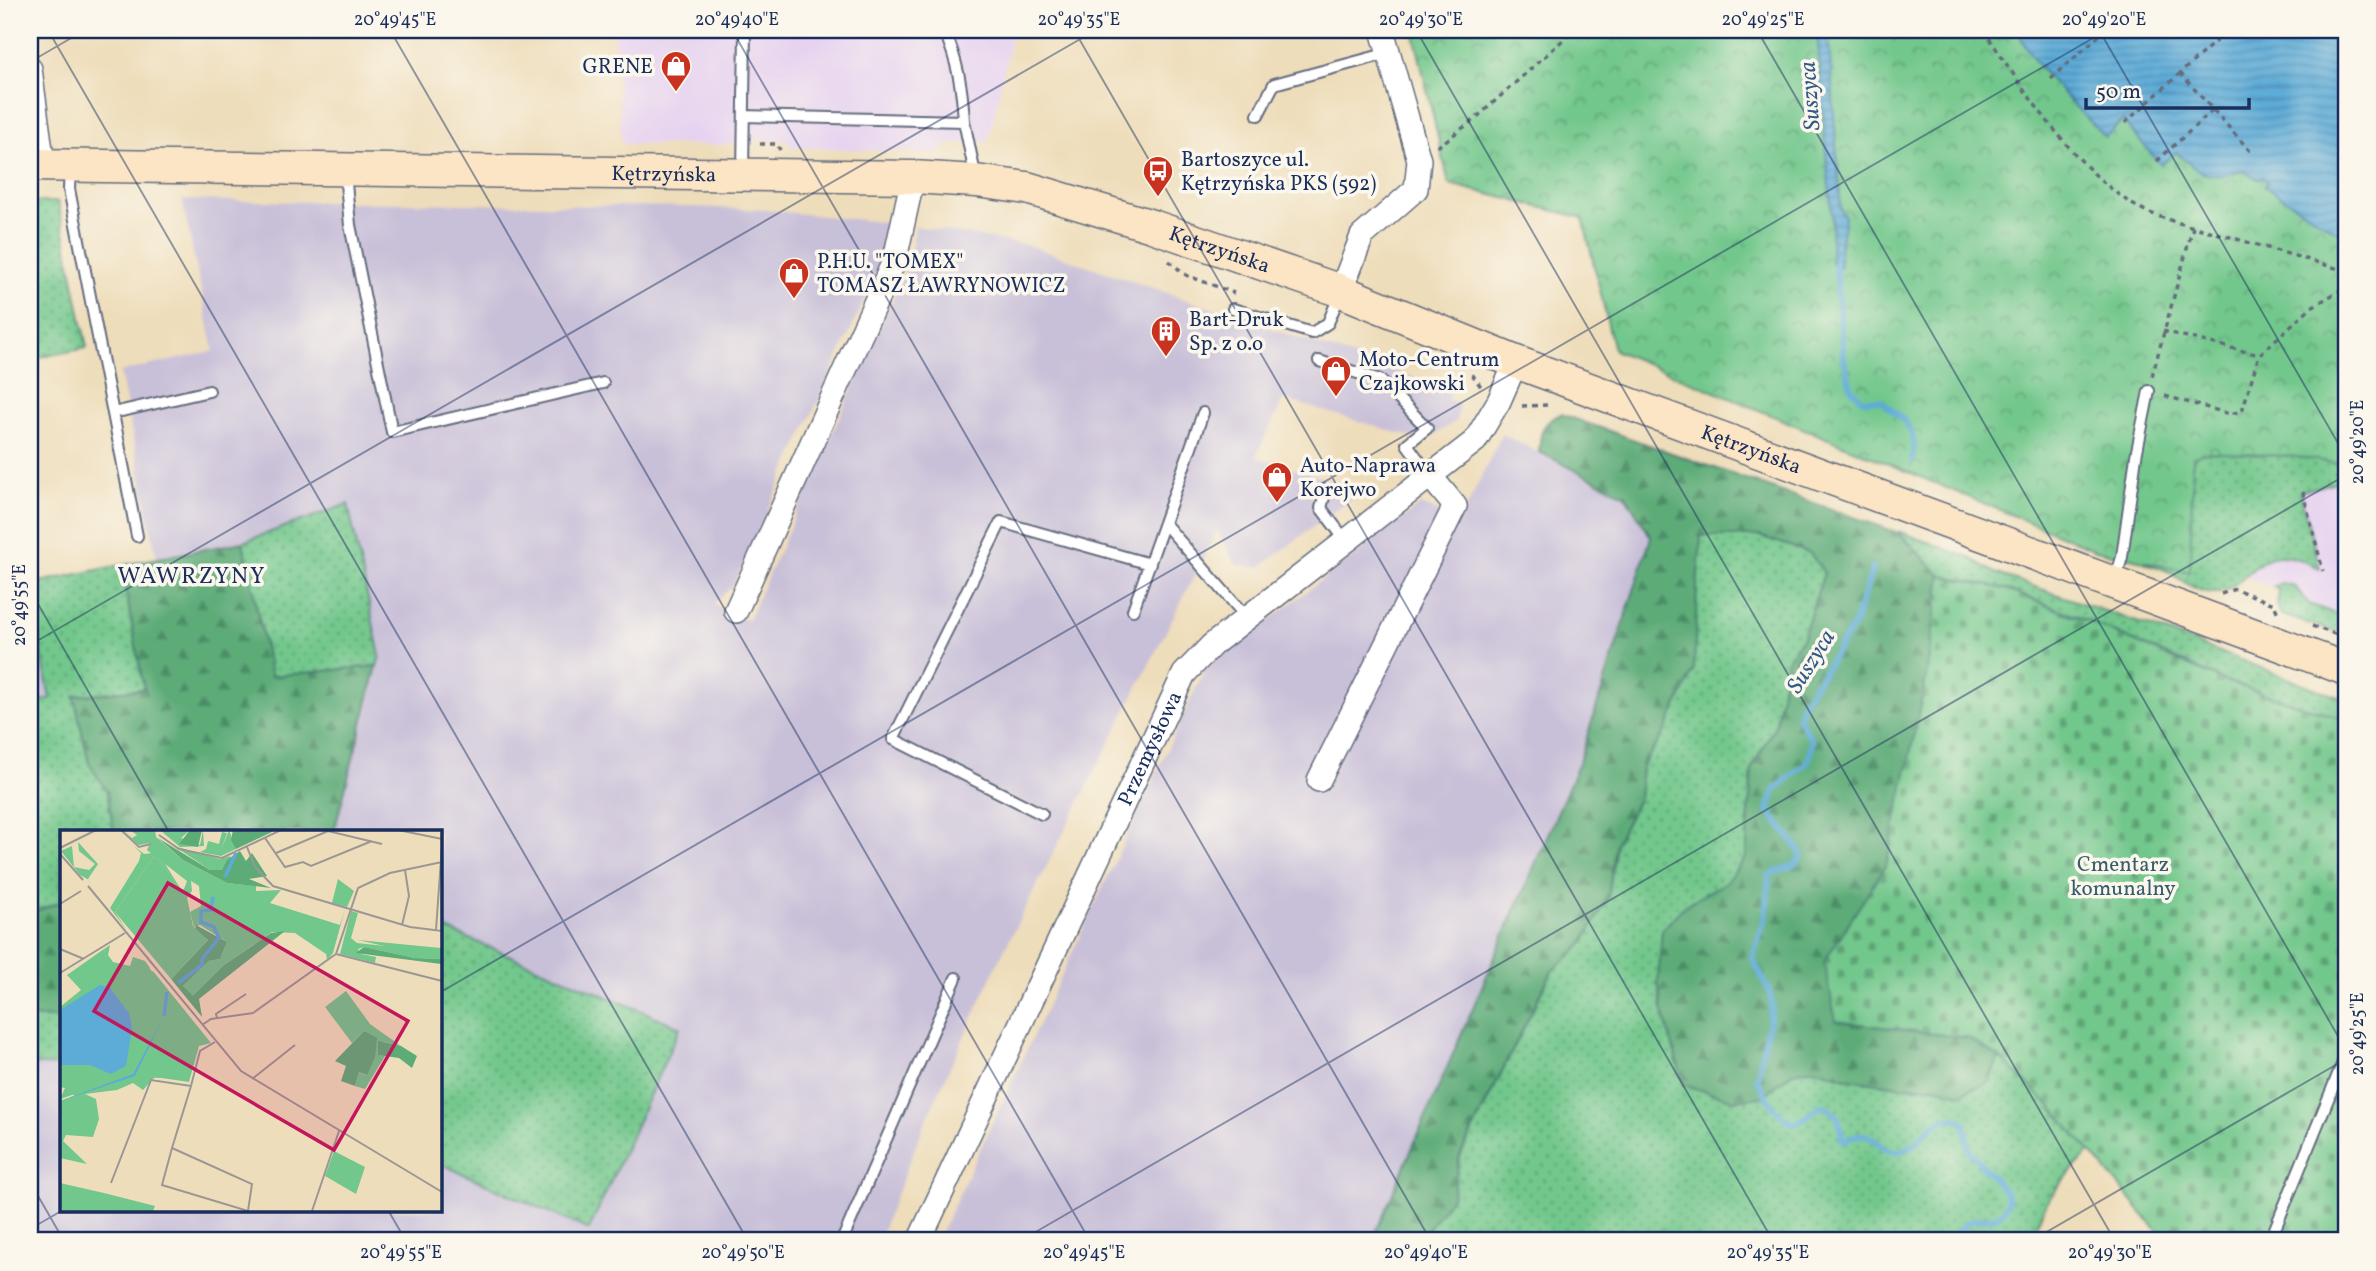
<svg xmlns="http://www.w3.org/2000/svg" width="2376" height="1271" viewBox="0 0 2376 1271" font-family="Vollkorn,serif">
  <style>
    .built { fill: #e6d2f0 }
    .industrial { fill: #c8bfd8 }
    .grass { fill: url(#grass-dots); stroke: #467b75; stroke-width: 2 }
    .forest { fill: url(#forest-firs); stroke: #3c6e6b; stroke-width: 2 }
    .cemetery { fill: url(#cemetery-stones); stroke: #467b75; stroke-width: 2 }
    .park { fill: url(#park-crowns); stroke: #467b75; stroke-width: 2 }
    .water { fill: url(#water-rules); stroke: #3c6d9a; stroke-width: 2 }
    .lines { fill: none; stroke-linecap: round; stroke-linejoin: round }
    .stream { stroke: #5dabd7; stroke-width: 6 }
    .service-casing { stroke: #656c7e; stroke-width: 14 }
    .minor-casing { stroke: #656c7e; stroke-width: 26 }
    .secondary-casing { stroke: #656c7e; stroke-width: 35 }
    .path { stroke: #656c7e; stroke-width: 3.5; stroke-dasharray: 5 5; stroke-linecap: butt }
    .service { stroke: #fff; stroke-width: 10 }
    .minor { stroke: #fff; stroke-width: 23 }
    .secondary { stroke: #fce5c4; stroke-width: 32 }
    .ticks { fill: none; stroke: #1b2f5e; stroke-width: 2; stroke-opacity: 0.45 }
    .labels { text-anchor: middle; stroke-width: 7; stroke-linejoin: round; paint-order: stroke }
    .poi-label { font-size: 21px; fill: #1b2f5e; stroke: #fbf7ec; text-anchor: start }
    .street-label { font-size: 21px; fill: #1b2f5e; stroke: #fbf7ec }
    .park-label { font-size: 21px; fill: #355d6c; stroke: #fbf7ec }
    .water-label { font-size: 23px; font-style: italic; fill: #325a88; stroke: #fbf7ec }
    .neighbourhood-label { font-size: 23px; letter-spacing: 2px; fill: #1b2f5e; stroke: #fbf7ec }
    .inset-river { fill: none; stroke: #5dabd7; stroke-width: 3.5 }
    .inset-road { fill: none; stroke: #9a9795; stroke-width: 2 }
    .view { fill: #c2185b; fill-opacity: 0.15; stroke: #c2185b; stroke-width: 3.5 }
    .inset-edge { fill: none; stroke: #1b2f5e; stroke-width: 3.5 }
    .neatline { fill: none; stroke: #1b2f5e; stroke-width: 2.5 }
    .ticks-label { font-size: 18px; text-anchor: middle; fill: #1b2f5e }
  </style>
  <defs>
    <pattern id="grass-dots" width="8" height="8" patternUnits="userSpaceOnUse" patternTransform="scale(1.75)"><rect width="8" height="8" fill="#72c78c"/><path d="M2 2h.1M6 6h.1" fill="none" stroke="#5da276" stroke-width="1.8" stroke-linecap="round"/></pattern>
    <pattern id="forest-firs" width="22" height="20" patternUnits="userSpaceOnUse" patternTransform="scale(1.75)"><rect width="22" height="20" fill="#5dac78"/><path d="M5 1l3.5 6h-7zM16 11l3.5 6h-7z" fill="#4c8c66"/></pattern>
    <pattern id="cemetery-stones" width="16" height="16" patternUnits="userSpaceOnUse" patternTransform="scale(1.75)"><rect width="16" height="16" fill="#72c78c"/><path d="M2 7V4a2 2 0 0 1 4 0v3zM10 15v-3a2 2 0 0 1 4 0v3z" fill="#5da276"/></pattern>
    <pattern id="park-crowns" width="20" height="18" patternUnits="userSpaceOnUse" patternTransform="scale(1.75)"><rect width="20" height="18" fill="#72c78c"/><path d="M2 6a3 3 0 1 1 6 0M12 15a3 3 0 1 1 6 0" fill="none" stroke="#5da276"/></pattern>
    <pattern id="water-rules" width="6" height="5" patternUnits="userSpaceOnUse" patternTransform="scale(1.75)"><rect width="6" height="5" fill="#5dabd7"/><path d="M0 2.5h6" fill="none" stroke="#4c8cb2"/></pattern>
  </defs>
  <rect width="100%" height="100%" fill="#fbf7ec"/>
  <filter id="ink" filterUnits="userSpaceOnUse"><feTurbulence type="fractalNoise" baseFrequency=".0143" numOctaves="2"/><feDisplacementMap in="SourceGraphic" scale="14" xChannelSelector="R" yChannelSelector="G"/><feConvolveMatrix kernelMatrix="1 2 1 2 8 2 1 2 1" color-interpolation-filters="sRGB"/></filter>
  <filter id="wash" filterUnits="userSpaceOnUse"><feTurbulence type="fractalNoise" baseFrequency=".00686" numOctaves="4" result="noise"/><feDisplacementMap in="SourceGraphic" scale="28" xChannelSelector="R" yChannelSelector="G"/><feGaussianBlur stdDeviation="1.57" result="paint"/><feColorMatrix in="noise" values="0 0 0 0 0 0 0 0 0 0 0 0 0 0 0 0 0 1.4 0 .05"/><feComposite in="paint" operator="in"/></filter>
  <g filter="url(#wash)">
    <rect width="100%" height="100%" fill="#eeddba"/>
    <path class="built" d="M614 30H1013L988 142 950 143 937 153 791 147 786 140 758 139 715 145 623 144 621 134Z
      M2192 457 2346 465V619L2291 598 2279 589 2251 580 2247 575Z"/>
    <path class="industrial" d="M182 200 695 207 765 210 892 223 882 262 733 586 713 604 748 620 909 263 915 226 1027 245 1450 390 1447 400 1459 403 1456 421 1425 441 1283 399 1256 457 1362 490 1259 568 1236 564 1217 531 999 960 924 1125 878 1241H30V1064L61 1066V1210H439V1163L589 1230 679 1027 439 926V832H334L380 656 348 504 243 542 157 559 120 372 214 351Z
      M1502 434 1625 496 1651 537 1578 765 1372 1241H937L1205 669 1420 505 1461 519Z
      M30 583 50 700 30 702Z"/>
    <path class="grass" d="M30 202H58L87 348 30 359Z
      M2346 294V479L2300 492 2320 568C2307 564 2294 555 2279 556 2250 558 2239 597 2208 592 2193 590 2182 580 2170 572 2162 568 2152 566 2144 562L2159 466Z
      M348 504 380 656 377 666 271 677 243 542Z
      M1898 531 1970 558 1995 573 2180 637 2346 700V720L2233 684 2074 615 2005 589 1941 576Z
      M1701 536H1760L1810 553 1824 573 1803 637 1787 660 1776 724 1752 768 1746 858 1726 882 1684 906 1658 981 1662 1008 1684 1085 1762 1097 1792 1072 1814 1068 1850 1079 1900 1086 1935 1087 1960 1094 1989 1082 1999 1057 2051 1106 2090 1151C2065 1179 2038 1202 2034 1241H1423L1430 1226 1452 1197 1460 1156 1552 971 1582 945 1608 898 1616 843 1639 797 1642 766 1664 733 1697 586Z
      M121 565 144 689 74 696 89 763 107 791 114 832H61V902L30 913V702L50 699 30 584Z
      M2281 583 2294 586 2309 604 2346 618V635L2281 615 2277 605 2279 590 2273 587Z
      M439 926 680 1027 589 1230 439 1163Z
      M30 1017 61 1018V1066L30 1064Z"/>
    <path class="forest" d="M1561 414 1899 533 1941 576 1926 678 1887 863 1824 962 1837 1021 1968 1038 1999 1057 1989 1082 1960 1094 1935 1087 1900 1086 1850 1079 1814 1068 1792 1072 1762 1097 1734 1100 1684 1085 1662 1008 1658 981 1662 930 1684 906 1726 882 1746 858 1752 768 1776 724 1787 660 1803 637 1824 573 1810 553 1760 536H1701L1697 586 1694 670 1664 733 1642 766 1639 797 1616 843 1608 898 1582 945 1552 971 1460 1155 1452 1197 1430 1226 1423 1241H1372L1578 765 1651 537 1625 495 1539 452C1541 431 1540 424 1561 414Z
      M243 542 271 676 377 666 334 832H114L107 791 89 763 74 696 144 689 121 565Z
      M61 902V1018L30 1017V913Z"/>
    <path class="cemetery" d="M1941 576 2005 589 2102 627 2184 664 2233 684 2346 720V1241H2166L2051 1106 1999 1057 1968 1038 1836 1021 1824 962 1887 863 1926 678Z"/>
    <path class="park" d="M1413 30H2346V465L2291 456 2203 452 2193 457 2190 572 2096 550 1614 350 1583 218 1449 184Z"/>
    <path class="water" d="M1817 30H1828L1841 211 1845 216 1840 249V268L1831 262 1832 218 1825 144Z
      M2019 30H2346V237L2264 186 2268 182 2262 177 2258 179 2243 171C2207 179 2203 177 2176 152L2161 165 2123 121 2105 137C2083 113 2024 59 2019 30Z"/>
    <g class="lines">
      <path class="stream" d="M1835 258 1844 360 1851 388 1863 400H1879C1903 419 1919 427 1912 460
        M1873 567 1854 625 1802 704 1799 718 1812 741 1809 760 1775 790 1768 809C1777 826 1793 837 1801 854 1796 872 1782 865 1769 876L1766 916 1752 958 1769 990 1772 1006 1757 1079C1767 1097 1775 1116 1795 1124 1806 1119 1812 1110 1823 1105 1842 1118 1839 1118 1842 1139L1845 1141C1874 1122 1877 1155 1900 1151 1918 1147 1925 1129 1940 1121 1944 1119 1951 1119 1956 1118L1965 1124 1967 1145 1971 1153 2006 1192 2008 1201 2003 1212 1996 1217 1973 1220 1960 1229 1952 1241"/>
    </g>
  </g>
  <g filter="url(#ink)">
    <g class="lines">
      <g class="service-casing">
        <path id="service" d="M944 30C958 62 962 87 964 121
          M1258 115 1274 84 1389 53
          M744 116 964 121 976 179
          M70 167 69 189 137 536
          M743 172 745 30
          M345 173 350 225 392 432 603 383
          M1233 309 1312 333 1328 323 1340 294
          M1319 361 1380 380 1427 428 1407 444 1431 477
          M113 413 209 391
          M1326 490 1321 508 1346 541
          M1164 523 1247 618
          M2115 581 2122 557 2136 456 2149 391
          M1133 610 1203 413
          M1042 814 893 739 1001 522 1150 564
          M842 1241 956 978
          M2270 1241 2346 1055"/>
      </g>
      <g class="minor-casing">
        <g id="minor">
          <path d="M30 69 43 165"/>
          <path d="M1341 291 1362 236 1416 189 1419 160 1382 30"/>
          <path d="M736 611 895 259 913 177"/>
          <path d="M1319 780 1455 506 1431 477"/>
          <path id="s1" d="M919 1241 1184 674 1212 645 1475 441 1499 401 1516 362"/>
        </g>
      </g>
      <g class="secondary-casing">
        <g id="secondary">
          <path id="s2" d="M30 165 913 177 976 181 1027 188 1152 226 1341 291 1516 362 2346 669"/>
        </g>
      </g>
      <path class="path" d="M1984 30C2021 87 2074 167 2132 204 2156 218 2186 225 2213 232 2257 245 2302 258 2346 271
        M2180 73 2251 152
        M2051 79 2105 30
        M2125 123 2228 30
        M760 144H777L780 150
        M1437 147 1475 119 1574 30
        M2157 161 2213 110
        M1169 261 1186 275 1234 293
        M2163 331 2259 355
        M1472 374 1482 388
        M2152 376 2193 227
        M2165 396 2230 414 2242 411 2259 355 2310 308 2346 287
        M1522 406 1549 405
        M2303 492 2323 571
        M2221 594 2235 589 2274 604 2279 616
        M2312 626 2346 638"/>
      <use href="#service" class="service"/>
      <use href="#minor" class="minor"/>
      <use href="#secondary" class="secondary"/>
    </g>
  </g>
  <path class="ticks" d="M48 30 748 1241M390 30 1090 1241M732 30 1431 1241M1074 30 1773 1241M1416 30 2115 1241M1757 30 2346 1050M2099 30 2346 457M30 62 85 30M30 590 169 832M30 645 1096 30M439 993 2107 30M30 1182 64 1241M388 1210 406 1241M30 1229 63 1210M1020 1241 2346 475M2031 1241 2346 1059"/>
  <defs>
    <g id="shop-pin" transform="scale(1.575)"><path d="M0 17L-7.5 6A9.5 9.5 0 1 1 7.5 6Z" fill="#c8321e" stroke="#fbf7ec"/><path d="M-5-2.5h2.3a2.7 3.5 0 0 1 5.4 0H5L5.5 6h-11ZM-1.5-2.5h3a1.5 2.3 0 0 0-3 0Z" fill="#fff"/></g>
    <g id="bus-pin" transform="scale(1.575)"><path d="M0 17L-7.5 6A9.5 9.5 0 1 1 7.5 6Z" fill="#c8321e" stroke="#fbf7ec"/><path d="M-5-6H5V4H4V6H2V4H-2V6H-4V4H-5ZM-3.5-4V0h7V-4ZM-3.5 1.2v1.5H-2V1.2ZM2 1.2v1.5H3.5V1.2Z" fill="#fff"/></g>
    <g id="building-pin" transform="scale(1.575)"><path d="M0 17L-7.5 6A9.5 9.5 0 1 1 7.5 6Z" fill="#c8321e" stroke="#fbf7ec"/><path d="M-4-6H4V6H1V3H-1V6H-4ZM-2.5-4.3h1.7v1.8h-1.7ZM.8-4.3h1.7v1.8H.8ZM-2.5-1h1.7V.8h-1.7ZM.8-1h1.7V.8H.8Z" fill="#fff"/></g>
  </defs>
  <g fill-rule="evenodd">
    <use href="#shop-pin" x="676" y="66"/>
    <use href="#bus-pin" x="1158" y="171"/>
    <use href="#shop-pin" x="794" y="273"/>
    <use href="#building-pin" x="1166" y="331"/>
    <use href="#shop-pin" x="1336" y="371"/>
    <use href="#shop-pin" x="1277" y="477"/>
  </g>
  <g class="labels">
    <g class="poi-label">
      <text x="653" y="73" text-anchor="end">GRENE</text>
      <text x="1181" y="166">Bartoszyce ul.<tspan x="1181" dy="24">Kętrzyńska PKS (592)</tspan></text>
      <text x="817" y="268">P.H.U. "TOMEX"<tspan x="817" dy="24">TOMASZ ŁAWRYNOWICZ</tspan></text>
      <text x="1189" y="326">Bart-Druk<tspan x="1189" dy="24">Sp. z o.o</tspan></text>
      <text x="1359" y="366">Moto-Centrum<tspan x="1359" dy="24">Czajkowski</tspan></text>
      <text x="1300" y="472">Auto-Naprawa<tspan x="1300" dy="24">Korejwo</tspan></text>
    </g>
    <g class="street-label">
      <text dy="7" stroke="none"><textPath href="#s2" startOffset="634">Kętrzyńska</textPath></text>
      <text dy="7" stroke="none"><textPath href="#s2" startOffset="1200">Kętrzyńska</textPath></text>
      <text dy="7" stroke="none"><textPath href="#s2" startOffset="1768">Kętrzyńska</textPath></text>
      <text dy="7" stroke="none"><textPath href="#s1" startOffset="544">Przemysłowa</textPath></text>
    </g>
    <g class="park-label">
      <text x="2123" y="871">Cmentarz<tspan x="2123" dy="24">komunalny</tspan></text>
    </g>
    <g class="water-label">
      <text transform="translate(1809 96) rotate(-94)" y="8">Suszyca</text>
      <text transform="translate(1810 661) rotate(-58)" y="8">Suszyca</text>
    </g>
    <g class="neighbourhood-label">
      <text x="192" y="583">WAWRZYNY</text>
    </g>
  </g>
  <g transform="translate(60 830)">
    <rect width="382" height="382" fill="#eeddba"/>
    <path d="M63 0 72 8 77 5 70 0H95L96 7 123 30 167 53 196 56V61L221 60 210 73 280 95 285 79 273 123 269 128 248 142 267 129 266 124 235 103 212 102 164 135 133 167 127 163 123 156 147 131 160 129 167 112 140 95 134 97 130 82 141 76 139 56 131 51 132 61 124 59 127 51 87 20 90 13 79 15 76 13ZM100 0H130L121 8 140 15 143 0 144 16 120 17ZM169 0 176 19 161 26 140 22 146 19 148 11 159 14 162 2 167 3 161 20ZM18 12 38 34 28 49 30 52 32 57 29 50 20 45 1 21 12 16 14 37 29 40 35 34 19 21ZM74 16 84 24 93 23 102 29 120 58 95 25 55 82 66 99 50 78 79 31 81 23ZM114 16 160 29 170 26 171 29 162 40H150ZM278 49 294 61 287 77 272 73ZM291 81 298 83 291 108 297 113 381 122V129L355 128 304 117 298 119 301 124 316 127 315 133 280 124ZM50 115 48 125 53 132 70 136 73 127 85 131 90 138 83 147 50 152 44 119ZM93 141 151 213 139 216 129 252 95 247 83 260 73 253 57 260 25 264 36 269 39 289 33 307 6 305 3 311 27 334 0 328V271L68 246 0 269 5 258 0 257V239ZM286 161 310 194 341 216 323 212 319 225 325 226 305 259 295 256 299 242 306 245 316 211 304 201 292 213 265 177ZM274 321 305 337 296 364 265 346ZM0 353 44 363 95 376 93 381H0Z" fill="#72c78c"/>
    <path d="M130 0H142L138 17 119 14ZM173 0H216L176 19 171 10ZM98 8 150 40H162L167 30 180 21 186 31 192 23 207 46 189 49 211 58 167 53 123 30ZM136 95 167 112 160 129 148 131 123 156 133 166 164 135 211 103 225 101 139 169 142 187 111 149 148 110 135 100ZM304 117 355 128 381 129V134L296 123ZM304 201 317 208 315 227 307 245 299 242 295 256 281 251 286 236 275 231ZM318 211 341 216 357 226 352 238 339 228 318 225Z" fill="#5dac78"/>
    <path d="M95 25 122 60 127 57 132 61 127 68 133 96 148 110 111 149 55 82Z" fill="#72c78c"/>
    <path d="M44 119 47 132 78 146 86 134 131 190 127 206 138 217 128 249 78 247 15 266 0 254V177L21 160 7 145Z" fill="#72c78c"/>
    <path d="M298 110 381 118V122L346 121Z" fill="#72c78c"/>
    <path d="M40 155 50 158 69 183 72 198 66 236 51 244 30 235H0V180ZM104 186 75 246 0 271 73 244Z" fill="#5dabd7"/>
    <path class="inset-river" d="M165 47 176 23M118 153 142 135V129L159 108 154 97 141 92V81L151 80 153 67M104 186 107 162"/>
    <path class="inset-road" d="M61 0 79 17 91 14M338 0 382 9M99 5 119 19 162 28 221 0M205 8 225 37 243 32 251 36 312 11M187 17 195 37 213 56 350 97 382 101M0 18 36 0M216 23 268 1 322 14M0 24 23 50M28 56 181 241 382 362M0 74 21 61M342 95 349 66 345 40M376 100 382 15M0 119 24 129M276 124 298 58 330 43 382 32M276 124 382 151M0 143 65 103M157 188 156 184 186 164M142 195 151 189 193 183 276 124M192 249 235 215M112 318 192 354 188 381 102 355 112 318 131 256 140 221 155 212M51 353 91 250 131 256M252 381 279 301"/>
    <path class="view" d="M108 53 348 191 274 320 34 181Z"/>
    <rect width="382" height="382" class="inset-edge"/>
  </g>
  <rect width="2376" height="1271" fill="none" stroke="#fbf7ec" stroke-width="77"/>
  <path d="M2086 98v10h163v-10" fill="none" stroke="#1b2f5e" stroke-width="3.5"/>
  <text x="2096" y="98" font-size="21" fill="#1b2f5e" stroke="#fbf7ec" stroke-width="5" paint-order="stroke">50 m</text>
  <rect x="38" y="38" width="2300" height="1194" class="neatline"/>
  <g class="ticks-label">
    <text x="395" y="25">20°49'45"E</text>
    <text x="737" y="25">20°49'40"E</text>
    <text x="1079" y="25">20°49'35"E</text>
    <text x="1421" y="25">20°49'30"E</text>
    <text x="1763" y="25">20°49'25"E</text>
    <text x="2104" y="25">20°49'20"E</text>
    <text transform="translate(2357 442) rotate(-90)" y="6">20°49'20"E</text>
    <text transform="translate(19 605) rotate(-90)" y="6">20°49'55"E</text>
    <text transform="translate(2357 1034) rotate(-90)" y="6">20°49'25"E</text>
    <text x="401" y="1258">20°49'55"E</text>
    <text x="743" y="1258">20°49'50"E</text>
    <text x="1084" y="1258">20°49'45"E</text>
    <text x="1426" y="1258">20°49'40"E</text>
    <text x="1768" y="1258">20°49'35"E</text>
    <text x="2110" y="1258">20°49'30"E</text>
  </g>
</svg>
